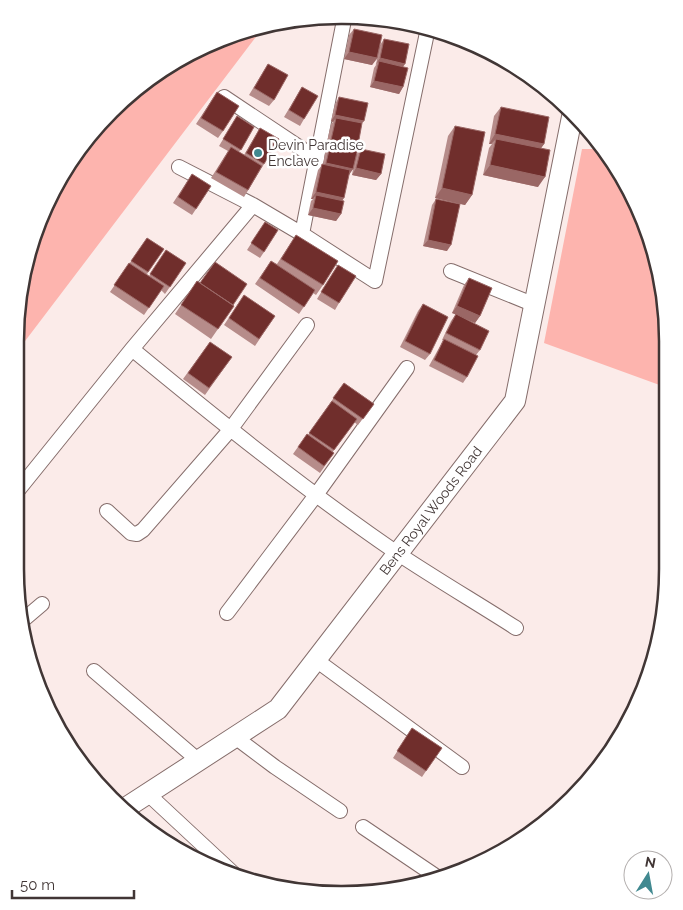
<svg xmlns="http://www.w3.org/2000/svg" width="683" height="910" viewBox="0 0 683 910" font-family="Raleway,sans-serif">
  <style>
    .green { fill: #fdb4ae }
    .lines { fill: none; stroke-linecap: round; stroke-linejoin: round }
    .street-casing { stroke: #856d6b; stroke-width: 16 }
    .secondary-casing { stroke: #856d6b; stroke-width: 22 }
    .street { stroke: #fff; stroke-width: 14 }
    .secondary { stroke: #fff; stroke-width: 20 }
    .wall { fill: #b68c8a }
    .shaded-wall { fill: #9a6765 }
    .building { fill: #702e2c; stroke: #9a6765 }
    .poi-dot { fill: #418990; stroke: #fff; stroke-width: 2 }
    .labels { text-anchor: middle; stroke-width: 5; stroke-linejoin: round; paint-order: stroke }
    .poi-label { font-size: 14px; fill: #413635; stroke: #fff; text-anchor: start }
    .street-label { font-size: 14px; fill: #413635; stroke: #fff }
    .rim { fill: none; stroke: #413635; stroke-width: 2.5 }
  </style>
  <rect width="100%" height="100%" fill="#fbebe9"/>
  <path class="green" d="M265 25 16 353V320L26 257 82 143 160 70 216 40Z
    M582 149H604L613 160 643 217 665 299V387L544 343Z"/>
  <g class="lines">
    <g class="street-casing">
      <path id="street" d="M224 97 317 159
        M179 167 253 205 302 234 375 281 428 28
        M302 234 345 15
        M451 271 535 305
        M132 349C218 420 305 490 397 553 436 579 477 603 516 628
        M15 494 132 349 253 205
        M107 511 131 533 137 534 143 530 230 430 307 325
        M227 613 316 495 407 368
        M22 621 42 604
        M316 660 462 767
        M94 671 199 761
        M235 737 275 767 340 811
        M148 794 234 874
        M363 827 440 879"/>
    </g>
    <g class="secondary-casing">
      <g id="secondary">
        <path id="s1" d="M124 809 278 709 515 401 573 112"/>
      </g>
    </g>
    <use href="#street" class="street"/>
    <use href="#secondary" class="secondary"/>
  </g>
  <path class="wall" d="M354 29 380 45 384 39 403 67V87L399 94 370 87 374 68 376 65 377 59 372 65 344 59 349 35Z
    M268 64 274 100 269 106 249 95Z
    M302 87 304 119 300 126 284 117Z
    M339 97 362 123 358 145 356 148V155L361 149 381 174 376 180 352 175 353 169 349 174 342 201 341 214 336 221 308 215 311 201 313 199H311L318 170 323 164 326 148 327 147 326 146 331 124 333 122 331 121 335 104Z
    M213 98 223 131 218 138 196 124Z
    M501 107 544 144 541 148 538 187 483 175 489 148 492 144H489L494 116Z
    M237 116 254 127 239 152 244 155 260 128 264 164 244 197 211 178 228 151 219 146Z
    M455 126 472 195 465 205 435 198 448 136Z
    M192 174 196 209 192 215 173 203Z
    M436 199 447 251 423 246 432 205Z
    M265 222 264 252 260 258 247 250Z
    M296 235 323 285 316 295 313 293 299 314 255 284 271 261 277 264Z
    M147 238 164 249 147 274 149 276 166 250 186 263 165 294 161 290 144 315 110 292Z
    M334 271 339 303 335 310 317 299Z
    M469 278 480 316 475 323 457 315 480 350 476 355 467 377 463 383 429 366 440 346 443 340H442L451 321 456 314 452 313 464 285Z
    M197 281 234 306 211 339 175 314Z
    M244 295 275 316 255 346 224 325Z
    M423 304 430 354 425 360 400 347 418 311Z
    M210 342 232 357 205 395 183 379Z
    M344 383 374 404 358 425 354 422 332 453H334L320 473 293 454 307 434 308 435Z
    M412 728 426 771 422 777 393 758Z"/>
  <path class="shaded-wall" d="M349 52 377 58 372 65 344 59Z
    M380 58 405 64 400 71 379 61 375 65Z
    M374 81 403 87 399 94 370 87Z
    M335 115 364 121 359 127 336 118 333 122 331 121Z
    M495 134 544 144 537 154 496 139 491 144H489Z
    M331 140 358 145 353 152 331 142 327 147 326 146Z
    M326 163 353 169 349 175 321 169Z
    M490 165 545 177 538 187 483 175Z
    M356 168 381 174 376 180 352 175Z
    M442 188 472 195 465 205 435 198Z
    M316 192 344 198 339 205 316 195 313 199H311Z
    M313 208 341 214 336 221 308 215Z
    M428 240 451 245 447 251 423 246Z
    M457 306 480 316 475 323 452 313Z"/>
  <path class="building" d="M354 29 382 35 377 58 349 52Z
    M384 39 409 44 405 64 380 58Z
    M379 61 408 68 403 87 374 81Z
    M268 64 288 75 274 100 254 88Z
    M302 87 318 96 304 119 289 110Z
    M217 92 239 106 223 131 201 118Z
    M339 97 368 103 364 121 335 115Z
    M501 107 549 117 544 144 495 134Z
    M237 116 254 127 241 150 223 139Z
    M336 118 362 123 358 145 331 140Z
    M455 126 485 132 472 195 442 188Z
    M260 128 279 139 264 164 246 153Z
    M496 139 550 150 545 177 490 165Z
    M331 142 358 148 353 169 326 163Z
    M231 147 262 166 248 190 216 172Z
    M361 149 385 154 381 174 356 168Z
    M322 164 350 170 344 198 316 192Z
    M192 174 211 186 196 209 178 197Z
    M316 195 344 201 341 214 313 208Z
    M436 199 460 204 451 245 428 240Z
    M265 222 278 230 264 252 251 243Z
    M296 235 338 261 323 285 281 259Z
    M147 238 164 249 148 272 131 261Z
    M166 250 186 263 170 287 150 274Z
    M271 261 315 290 304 307 260 278Z
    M215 262 247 284 233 305 200 283Z
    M129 263 164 286 149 308 114 285Z
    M338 265 356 276 339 303 321 292Z
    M469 278 492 288 480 316 457 306Z
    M197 281 234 306 218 329 181 305Z
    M244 295 275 316 259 339 229 318Z
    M423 304 448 317 430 354 405 341Z
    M456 314 489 331 480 350 446 333Z
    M444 339 478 356 467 377 434 360Z
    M210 342 232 357 209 388 188 373Z
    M344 383 374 404 363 419 333 398Z
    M332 401 357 419 334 450 309 433Z
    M307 434 334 453 324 466 298 447Z
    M412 728 442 748 426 771 397 751Z"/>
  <circle class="poi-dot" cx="258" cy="153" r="5"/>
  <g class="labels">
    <g class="poi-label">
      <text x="268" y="150">Devin Paradise<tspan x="268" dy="16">Enclave</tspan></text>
    </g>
    <g class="street-label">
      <text dy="5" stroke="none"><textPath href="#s1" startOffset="434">Bens Royal Woods Road</textPath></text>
    </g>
  </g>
  <path d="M0 0H683V910H0ZM341 24H342A317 317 0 0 1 659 341V569A317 317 0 0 1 342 886H341A317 317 0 0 1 24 569V341A317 317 0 0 1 341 24Z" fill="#fff" fill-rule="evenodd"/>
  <path class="rim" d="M341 24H342A317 317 0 0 1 659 341V569A317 317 0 0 1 342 886H341A317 317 0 0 1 24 569V341A317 317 0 0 1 341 24Z"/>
  <g transform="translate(648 875) rotate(11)"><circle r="24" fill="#ffffff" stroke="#b3afae"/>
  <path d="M0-4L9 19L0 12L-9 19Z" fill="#418990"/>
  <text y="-8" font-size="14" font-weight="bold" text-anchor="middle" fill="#413635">N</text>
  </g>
  <path d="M12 890v8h122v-8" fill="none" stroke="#413635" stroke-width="2.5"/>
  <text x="20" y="890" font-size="15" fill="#413635" stroke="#ffffff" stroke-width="4" paint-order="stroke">50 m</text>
</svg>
